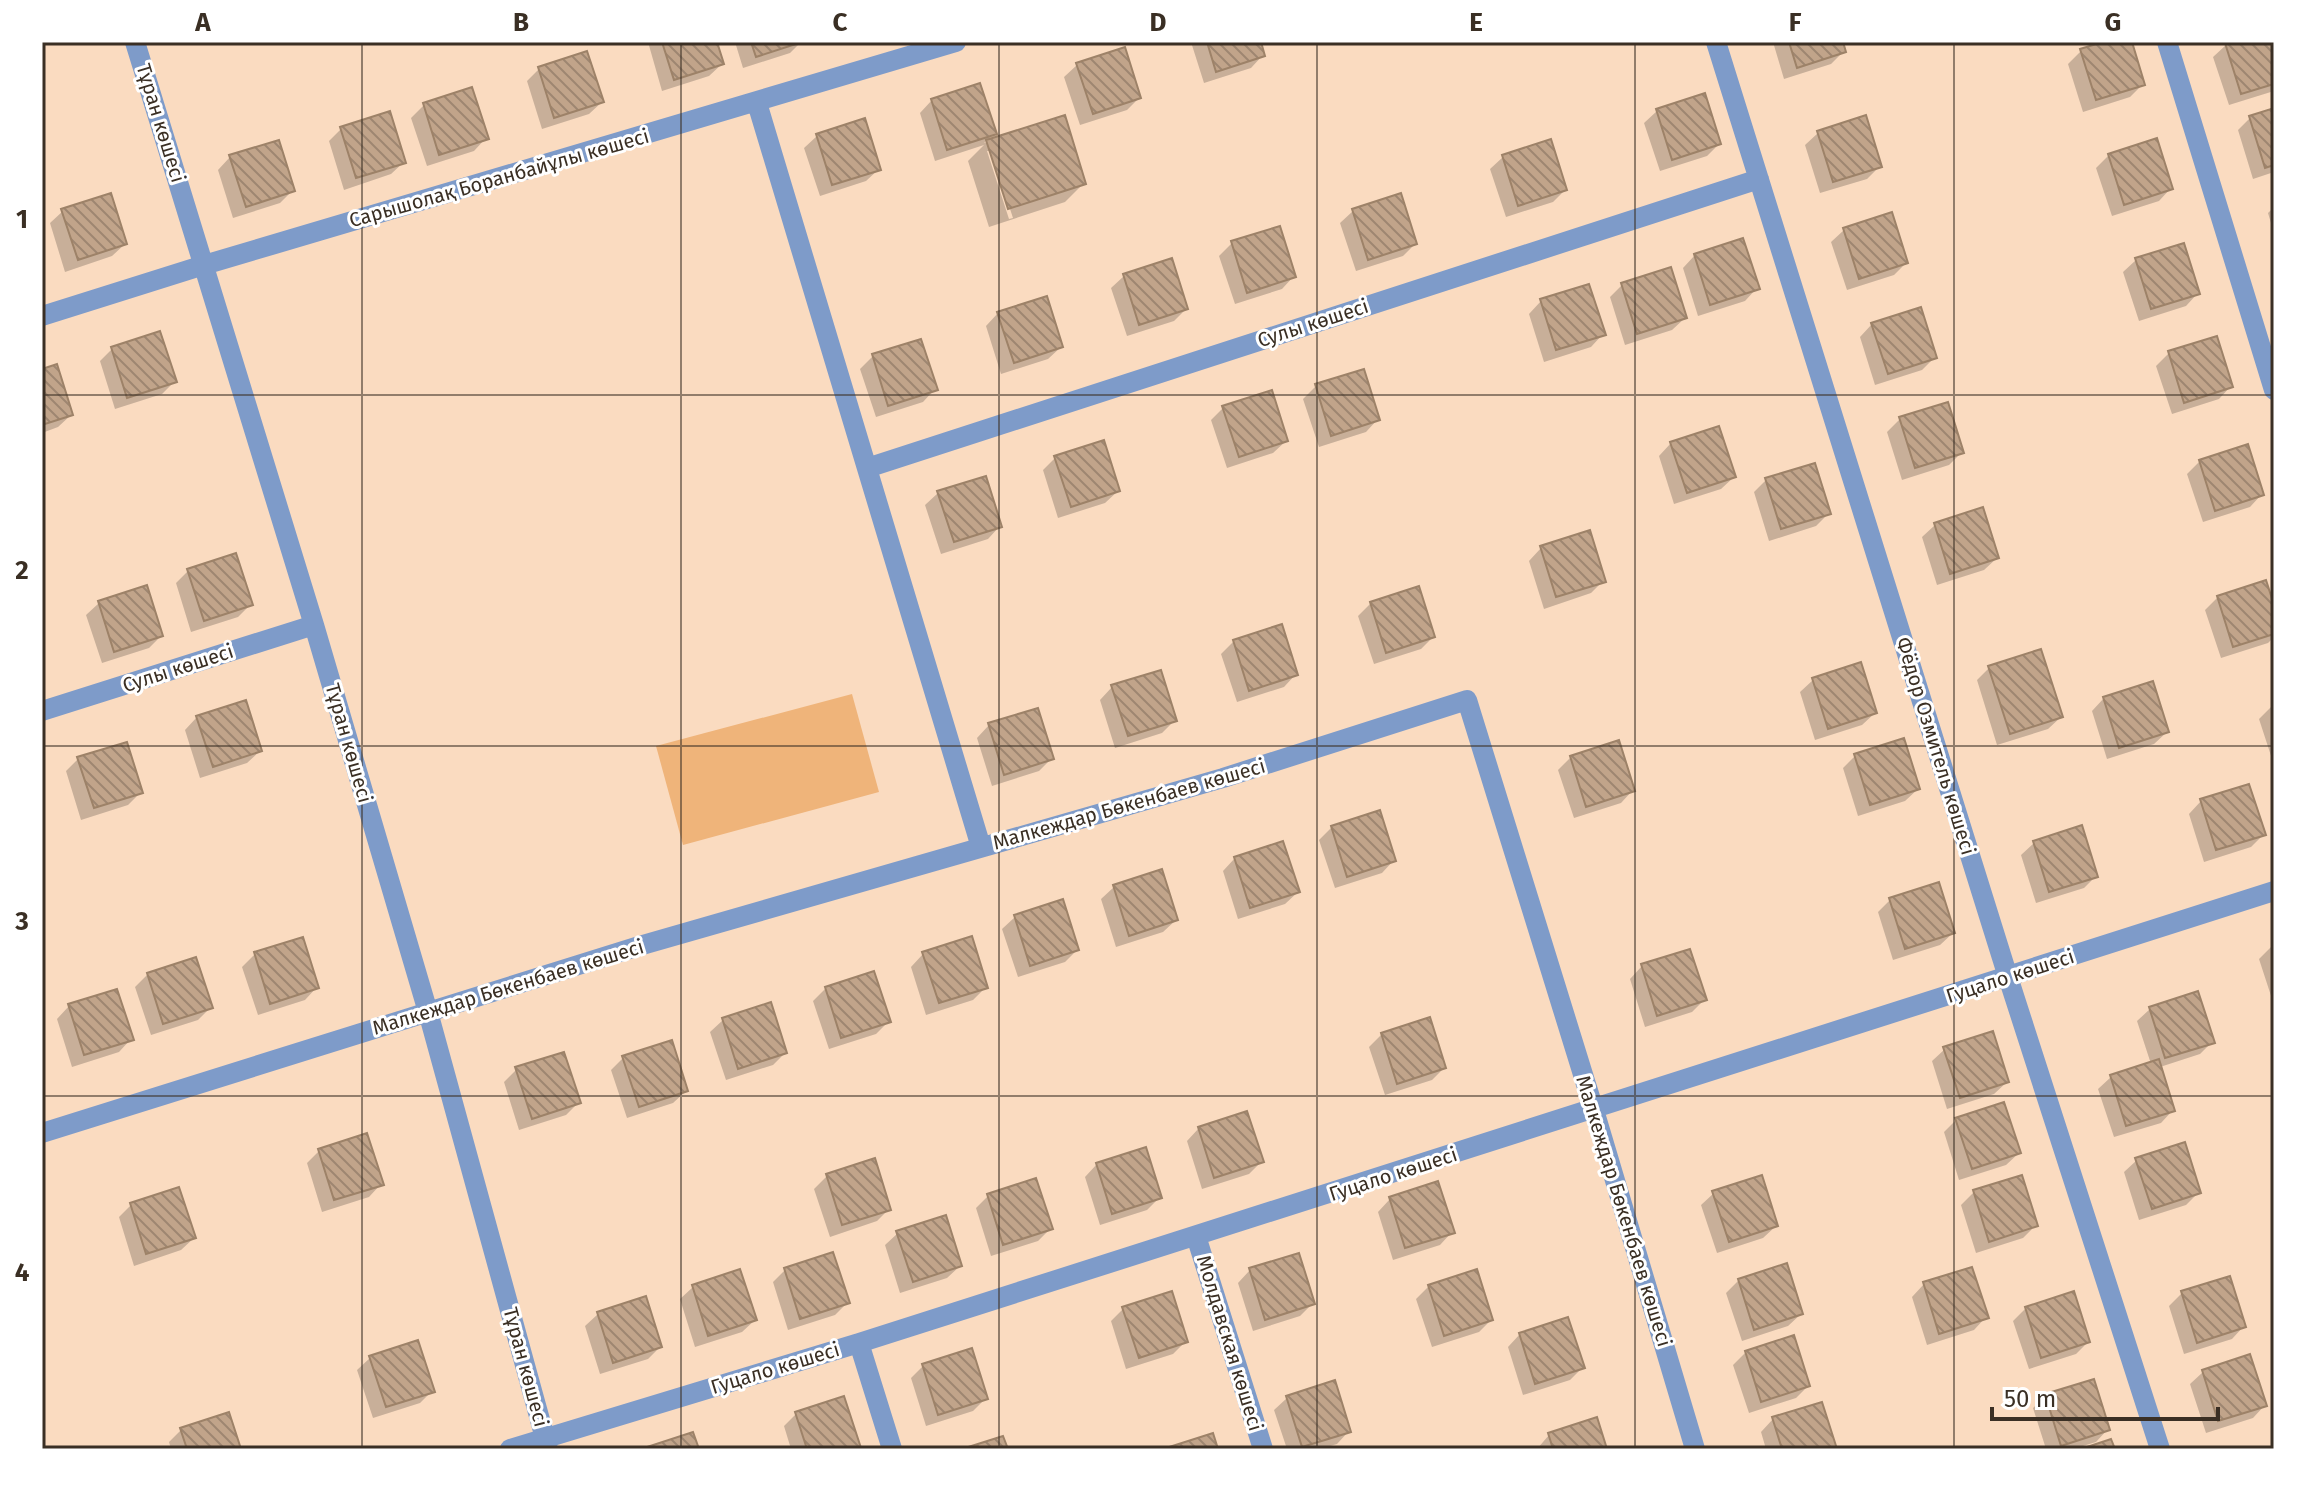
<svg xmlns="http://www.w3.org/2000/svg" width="2316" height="1491" viewBox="0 0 2316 1491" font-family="'Fira Sans',sans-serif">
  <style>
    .grass { fill: #efb47a }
    .shadow { fill: #0003; fill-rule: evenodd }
    .building { fill: url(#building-back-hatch); stroke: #9d8268; stroke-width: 2 }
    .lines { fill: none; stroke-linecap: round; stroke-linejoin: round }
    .minor { stroke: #7e9bc9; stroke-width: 20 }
    .grid { fill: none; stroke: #3a2f24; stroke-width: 2; stroke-opacity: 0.55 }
    .labels { text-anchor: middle; stroke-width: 6; stroke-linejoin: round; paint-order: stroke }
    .street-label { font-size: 20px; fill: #3a2f24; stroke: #fff }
    .neatline { fill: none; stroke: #3a2f24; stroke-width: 3 }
    .grid-label { font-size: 26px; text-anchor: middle; font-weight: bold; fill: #3a2f24 }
  </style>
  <defs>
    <pattern id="building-back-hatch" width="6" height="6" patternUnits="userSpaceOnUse" patternTransform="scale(2)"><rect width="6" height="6" fill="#c1a48a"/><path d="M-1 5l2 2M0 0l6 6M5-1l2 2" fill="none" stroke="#9e8671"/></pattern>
  </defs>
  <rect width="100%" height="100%" fill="#fadbc0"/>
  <path class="grass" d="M852 694 879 792 683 845 656 746Z"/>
  <path class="shadow" d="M648 42H715L722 64 709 76 662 91Z
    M735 42H801L790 53 743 68Z
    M1191 42H1259L1263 55 1251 68 1204 83Z
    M1773 42H1841L1844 51 1831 64 1784 79Z
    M2109 42H2129L2143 84 2130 97 2083 112 2068 64 2081 51Z
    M2234 42H2274V91L2229 105 2213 57 2226 45Z
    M1077 65 1139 98 1127 110 1080 125 1064 77Z
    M539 69 602 102 589 114 542 129 527 81Z
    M932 100 994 133 984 143 1063 118 1084 183 1065 202 989 227 968 161 984 145 935 161 920 113ZM987 151H991L1013 218 1009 219Z
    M424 105 486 138 474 151 427 166 411 118Z
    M2274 110V172L2253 179 2238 130 2250 118Z
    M1657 111 1719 144 1707 156 1660 171 1644 123Z
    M1865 118 1880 166 1867 179 1820 193 1805 145 1818 133Z
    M341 129 404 162 391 174 344 190 329 141Z
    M817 136 879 169 866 181 820 196 804 148Z
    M2109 155 2171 188 2159 201 2112 216 2096 168Z
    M230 157 293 190 280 203 233 218 218 170Z
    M1503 157 1565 190 1553 202 1506 217 1490 169Z
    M2274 207V233L2268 213Z
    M63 211 125 244 112 256 65 272 50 223Z
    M1353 211 1415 244 1403 256 1356 271 1340 223Z
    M1844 230 1906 263 1894 275 1847 290 1831 242Z
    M1232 243 1294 276 1282 289 1235 304 1219 256Z
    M1695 255 1757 288 1745 301 1698 316 1683 268Z
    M2136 260 2198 293 2186 306 2139 321 2123 272Z
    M1124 276 1186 309 1174 321 1127 336 1111 288Z
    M1622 285 1685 318 1672 330 1625 345 1610 297Z
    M1541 301 1603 334 1591 347 1544 362 1529 314Z
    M998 313 1061 347 1048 359 1001 374 986 326Z
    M1872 324 1935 357 1922 370 1875 385 1860 337Z
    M112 349 174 382 162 394 115 409 100 361Z
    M2169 353 2231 386 2219 399 2172 414 2156 366Z
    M873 356 935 389 923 402 876 417 860 369Z
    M42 371 71 415 58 427 42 433Z
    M1316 386 1378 419 1366 432 1319 447 1303 399Z
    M1947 404 1962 452 1949 465 1902 480 1887 432 1900 419Z
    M1223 408 1286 441 1273 453 1227 468 1211 420Z
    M1671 443 1734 477 1721 489 1674 504 1659 456Z
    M1055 458 1118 491 1105 503 1058 518 1043 470Z
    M2200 461 2262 494 2250 507 2203 522 2187 474Z
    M1766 480 1829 513 1816 526 1769 541 1754 492Z
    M938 493 1000 526 988 539 941 554 925 505Z
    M1935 525 1997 558 1984 570 1937 585 1922 537Z
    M1541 548 1603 581 1591 593 1544 609 1529 561Z
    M188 571 251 604 238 617 191 632 176 583Z
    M2218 597 2274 611V637L2268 643 2221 658 2205 610Z
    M99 603 161 636 149 648 102 663 86 615Z
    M1371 603 1433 637 1421 649 1374 664 1358 616Z
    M1234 641 1296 674 1284 687 1237 702 1221 654Z
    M1989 668 2061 717 2048 729 1997 745 1977 680Z
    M1813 680 1875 713 1862 725 1815 740 1800 692Z
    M1112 687 1175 720 1162 733 1115 748 1100 700Z
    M2104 698 2167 732 2154 744 2107 759 2092 711Z
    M2274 704V765L2259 719Z
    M197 717 260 751 247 763 200 778 185 730Z
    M989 725 1052 758 1039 771 992 786 977 738Z
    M1855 756 1918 789 1905 801 1858 816 1843 768Z
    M1571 757 1633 790 1621 803 1574 818 1558 770Z
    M78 759 141 792 128 805 81 820 66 771Z
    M2201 801 2264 834 2251 847 2204 862 2189 814Z
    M1332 827 1394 860 1382 873 1335 888 1319 840Z
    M2034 843 2096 876 2084 888 2036 903 2021 855Z
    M1235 858 1298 892 1285 904 1238 919 1223 871Z
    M1114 887 1176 920 1163 932 1116 947 1101 899Z
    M1890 900 1953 933 1940 945 1893 960 1878 912Z
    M1015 917 1077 950 1065 962 1018 977 1002 929Z
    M2272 946H2274V1005L2259 959Z
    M255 954 317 987 305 1000 258 1015 242 967Z
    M923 954 986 987 973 1000 926 1015 911 967Z
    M1642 966 1705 999 1692 1012 1645 1027 1630 979Z
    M148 974 210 1008 198 1020 151 1035 135 987Z
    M826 988 888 1022 876 1034 829 1049 813 1001Z
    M69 1006 131 1039 119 1052 72 1067 57 1019Z
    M2150 1009 2212 1042 2200 1054 2160 1067 2173 1110 2161 1123 2114 1137 2098 1089 2111 1077 2151 1064 2137 1021Z
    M723 1020 785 1053 773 1065 726 1080 710 1032Z
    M1382 1034 1444 1068 1432 1080 1385 1095 1369 1047Z
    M1945 1049 2007 1082 1994 1094 1947 1109 1932 1061Z
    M623 1058 686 1091 673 1103 627 1118 611 1070Z
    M517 1069 579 1102 566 1115 519 1130 504 1082Z
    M1956 1120 2019 1153 2006 1165 1959 1180 1944 1132Z
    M1199 1128 1261 1162 1249 1174 1202 1189 1187 1141Z
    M319 1151 381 1184 369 1197 322 1212 307 1163Z
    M2137 1160 2199 1192 2186 1205 2139 1220 2124 1172Z
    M1097 1164 1160 1197 1147 1210 1100 1225 1085 1177Z
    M827 1176 889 1209 877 1221 830 1237 814 1189Z
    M2021 1177 2036 1225 2023 1238 1976 1253 1961 1205 1974 1192Z
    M1714 1193 1776 1226 1763 1238 1717 1253 1701 1205Z
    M988 1196 1050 1229 1038 1241 991 1256 976 1208Z
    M1390 1199 1452 1232 1440 1245 1393 1260 1378 1212Z
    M131 1205 194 1238 181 1250 134 1266 119 1217Z
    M898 1233 960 1266 947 1278 900 1293 885 1245Z
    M785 1270 847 1303 835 1315 788 1330 773 1282Z
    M1250 1270 1313 1303 1300 1316 1253 1331 1238 1283Z
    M1739 1280 1801 1314 1788 1326 1742 1341 1726 1293Z
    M1924 1284 1986 1317 1974 1330 1927 1345 1912 1297Z
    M1429 1286 1491 1320 1479 1332 1432 1347 1416 1299Z
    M693 1287 755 1320 742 1332 695 1347 680 1299Z
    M2182 1293 2244 1326 2232 1339 2184 1354 2169 1306Z
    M1124 1308 1186 1341 1173 1354 1126 1369 1111 1321Z
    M2026 1308 2088 1342 2076 1354 2029 1369 2013 1321Z
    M598 1314 660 1347 648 1359 600 1374 585 1326Z
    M1520 1334 1582 1368 1570 1380 1523 1395 1508 1347Z
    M1746 1352 1808 1386 1796 1398 1749 1413 1733 1365Z
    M370 1358 432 1391 420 1403 373 1418 357 1370Z
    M923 1366 985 1399 973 1411 926 1426 911 1378Z
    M2203 1372 2265 1405 2253 1418 2206 1433 2190 1384Z
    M2046 1396 2108 1429 2096 1442 2073 1449H2046L2033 1408Z
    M1287 1398 1349 1431 1337 1444 1320 1449H1287L1274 1410Z
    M796 1414 858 1447 791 1449 784 1426Z
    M1773 1419 1835 1449H1766L1761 1432Z
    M181 1430 239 1449H171L169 1442Z
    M1549 1435 1605 1449H1537Z"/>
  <path class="building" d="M662 42H717L724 64 674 80Z
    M751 42H802L756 57Z
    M1207 42H1261L1265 56 1216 72Z
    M1789 42H1843L1846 52 1797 68Z
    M2103 42H2132L2145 85 2096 100 2080 49Z
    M2274 42V84L2241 94 2225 43Z
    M1125 47 1141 98 1093 114 1076 63Z
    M587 51 604 102 554 118 538 67Z
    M980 83 997 134 947 150 931 99Z
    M472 87 489 139 439 155 423 103Z
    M1705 93 1721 144 1672 160 1656 109Z
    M2274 108V165L2265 168 2249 116Z
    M390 111 406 163 356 178 340 127Z
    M1065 115 1086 184 1008 209 986 140Z
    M1866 115 1882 167 1833 182 1817 131Z
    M865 118 881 170 832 185 816 134Z
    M2157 138 2173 189 2124 205 2108 154Z
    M1551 139 1567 190 1518 206 1502 155Z
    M279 140 295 191 246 207 229 155Z
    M111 193 127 244 78 260 61 209Z
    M1401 193 1417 244 1368 260 1352 209Z
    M1892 212 1908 263 1859 279 1843 228Z
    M1280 226 1296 277 1247 293 1231 241Z
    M1743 238 1760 289 1710 305 1694 254Z
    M2184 243 2200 294 2151 309 2135 258Z
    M1172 258 1188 309 1139 325 1123 274Z
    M1671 267 1687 318 1637 334 1621 283Z
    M1589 284 1606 335 1556 350 1540 299Z
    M1047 296 1063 347 1014 363 997 312Z
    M1921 307 1937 358 1888 374 1871 323Z
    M160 331 177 382 127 398 111 347Z
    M2217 336 2233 387 2184 403 2168 351Z
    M921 339 938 390 888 406 872 354Z
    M57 364 73 415 42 425V369Z
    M1364 369 1380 420 1331 436 1315 384Z
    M1272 390 1288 441 1239 457 1222 406Z
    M1948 402 1964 453 1915 468 1899 417Z
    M1719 426 1736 477 1687 493 1670 442Z
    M1104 440 1120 491 1071 507 1054 456Z
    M2248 444 2264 495 2215 511 2199 460Z
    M1815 463 1831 514 1781 529 1765 478Z
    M986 476 1002 527 954 542 937 491Z
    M1983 507 1999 558 1950 574 1934 523Z
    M1590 530 1606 582 1556 597 1540 546Z
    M236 553 253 605 204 621 187 569Z
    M2266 580 2274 605V634L2233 647 2217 596Z
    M147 585 163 636 114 652 98 601Z
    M1419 586 1435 637 1386 653 1370 602Z
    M1282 624 1298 675 1249 691 1233 640Z
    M2041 649 2063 717 2010 734 1988 666Z
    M1861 662 1877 713 1828 729 1812 678Z
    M1161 670 1177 721 1128 736 1111 685Z
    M2153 681 2169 732 2119 748 2103 697Z
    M246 700 262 751 213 767 196 716Z
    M1038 708 1054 759 1004 775 988 723Z
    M1904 738 1920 789 1870 805 1854 754Z
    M1619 740 1635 791 1586 807 1570 756Z
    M127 742 143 793 94 808 77 757Z
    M2249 784 2266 835 2216 850 2200 799Z
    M1380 810 1396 861 1347 877 1331 826Z
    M2082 825 2098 877 2049 892 2033 841Z
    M1283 841 1300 892 1250 908 1234 857Z
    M1162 869 1178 920 1129 936 1113 885Z
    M1939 882 1955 933 1905 949 1889 898Z
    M1063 899 1079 950 1030 966 1014 915Z
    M972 936 988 988 939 1003 922 952Z
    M303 937 319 988 270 1004 254 952Z
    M1690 949 1707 1000 1657 1016 1641 964Z
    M196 957 213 1008 163 1024 147 973Z
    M874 971 891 1022 841 1038 825 987Z
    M117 989 134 1040 84 1055 68 1004Z
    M2198 991 2215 1043 2165 1058 2149 1007Z
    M771 1002 787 1053 738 1069 722 1018Z
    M1430 1017 1446 1068 1397 1084 1381 1033Z
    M1993 1031 2009 1082 1960 1098 1943 1047Z
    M672 1040 688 1091 639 1107 622 1056Z
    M564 1052 581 1103 532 1119 515 1067Z
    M2159 1059 2175 1111 2126 1126 2110 1075Z
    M2004 1102 2021 1153 1972 1169 1955 1118Z
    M1247 1111 1264 1162 1214 1178 1198 1127Z
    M367 1133 384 1185 334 1200 318 1149Z
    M2185 1142 2201 1193 2152 1209 2135 1158Z
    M1146 1147 1162 1198 1112 1214 1096 1163Z
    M875 1158 891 1210 842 1225 826 1174Z
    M1762 1175 1778 1226 1729 1242 1712 1191Z
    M2022 1175 2038 1226 1989 1242 1973 1190Z
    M1036 1178 1053 1229 1003 1245 987 1194Z
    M1438 1181 1455 1233 1405 1248 1389 1197Z
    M179 1187 196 1238 146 1254 130 1203Z
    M946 1215 962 1266 913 1282 896 1231Z
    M833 1252 850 1303 800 1319 784 1268Z
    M1299 1253 1315 1304 1265 1320 1249 1268Z
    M1787 1263 1803 1314 1754 1330 1738 1279Z
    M1972 1267 1989 1318 1939 1334 1923 1282Z
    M740 1269 757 1320 708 1336 692 1285Z
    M1477 1269 1493 1320 1444 1336 1428 1285Z
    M2230 1276 2246 1327 2197 1343 2181 1291Z
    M1172 1291 1188 1342 1139 1358 1122 1307Z
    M2074 1291 2090 1342 2041 1358 2025 1307Z
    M646 1296 662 1347 613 1363 597 1312Z
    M1568 1317 1585 1368 1535 1384 1519 1333Z
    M1794 1335 1810 1386 1761 1402 1745 1351Z
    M418 1340 435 1392 386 1407 369 1356Z
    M972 1348 988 1399 938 1415 922 1364Z
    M2250 1354 2267 1406 2218 1421 2202 1370Z
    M2094 1379 2110 1430 2061 1446 2045 1394Z
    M1335 1380 1351 1432 1302 1447 1286 1396Z
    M844 1396 861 1448 807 1449 795 1412Z
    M1822 1402 1837 1449H1782L1772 1417Z
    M229 1412 241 1449H187L180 1428Z
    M1597 1417 1607 1449H1553L1548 1433Z
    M693 1432 699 1449H644V1448Z
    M1213 1433 1218 1449H1163Z
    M1003 1436 1008 1449H962Z
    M2111 1439 2115 1449H2081Z"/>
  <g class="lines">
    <path class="minor" d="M135 42 314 625 428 1012 548 1449
      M1716 42 2008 977 2160 1449
      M2167 42 2274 390
      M757 103 981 847
      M42 316 204 265 956 42
      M867 468 1759 179
      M42 711 314 625
      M42 1133 639 946 1223 778 1467 700 1594 1110 1695 1449
      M1196 1236 1263 1449
      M859 1343 892 1449
      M510 1449 859 1343 2274 891"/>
  </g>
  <path class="grid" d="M362 42V1449M681 42V1449M999 42V1449M1317 42V1449M1635 42V1449M1954 42V1449M42 395H2274M42 746H2274M42 1096H2274"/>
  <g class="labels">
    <g class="street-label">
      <text transform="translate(161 123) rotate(73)" y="7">Тұран көшесі</text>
      <text transform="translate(499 178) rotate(-16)" y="7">Сарышолақ Боранбайұлы көшесі</text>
      <text transform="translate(1313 323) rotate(-18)" y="7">Сулы көшесі</text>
      <text transform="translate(178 668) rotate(-18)" y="7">Сулы көшесі</text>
      <text transform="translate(349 743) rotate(74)" y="7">Тұран көшесі</text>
      <text transform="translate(1936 746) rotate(73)" y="7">Фёдор Озмитель көшесі</text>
      <text transform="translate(1129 804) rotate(-16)" y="7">Малкеждар Бөкенбаев көшесі</text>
      <text transform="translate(2010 976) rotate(-18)" y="7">Гуцало көшесі</text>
      <text transform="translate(508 987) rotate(-17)" y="7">Малкеждар Бөкенбаев көшесі</text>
      <text transform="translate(1393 1174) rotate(-18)" y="7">Гуцало көшесі</text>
      <text transform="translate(1624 1211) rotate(73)" y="7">Малкеждар Бөкенбаев көшесі</text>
      <text transform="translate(1230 1343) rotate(73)" y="7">Молдавская көшесі</text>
      <text transform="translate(526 1367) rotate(75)" y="7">Тұран көшесі</text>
      <text transform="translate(775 1368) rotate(-17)" y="7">Гуцало көшесі</text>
    </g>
  </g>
  <rect width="2316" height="1491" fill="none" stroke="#ffffff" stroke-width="88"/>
  <path d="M1992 1407v12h226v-12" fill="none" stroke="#3a2f24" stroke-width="4"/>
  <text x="2004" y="1407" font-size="24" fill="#3a2f24" stroke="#ffffff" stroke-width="6" paint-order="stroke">50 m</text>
  <rect x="44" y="44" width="2228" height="1403" class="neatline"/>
  <g class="grid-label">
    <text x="203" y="31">A</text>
    <text x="521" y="31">B</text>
    <text x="840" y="31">C</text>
    <text x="1158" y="31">D</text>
    <text x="1476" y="31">E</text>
    <text x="1795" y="31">F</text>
    <text x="2113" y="31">G</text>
    <text x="22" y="228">1</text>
    <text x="22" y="579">2</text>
    <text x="22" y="930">3</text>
    <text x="22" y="1281">4</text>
  </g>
</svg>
